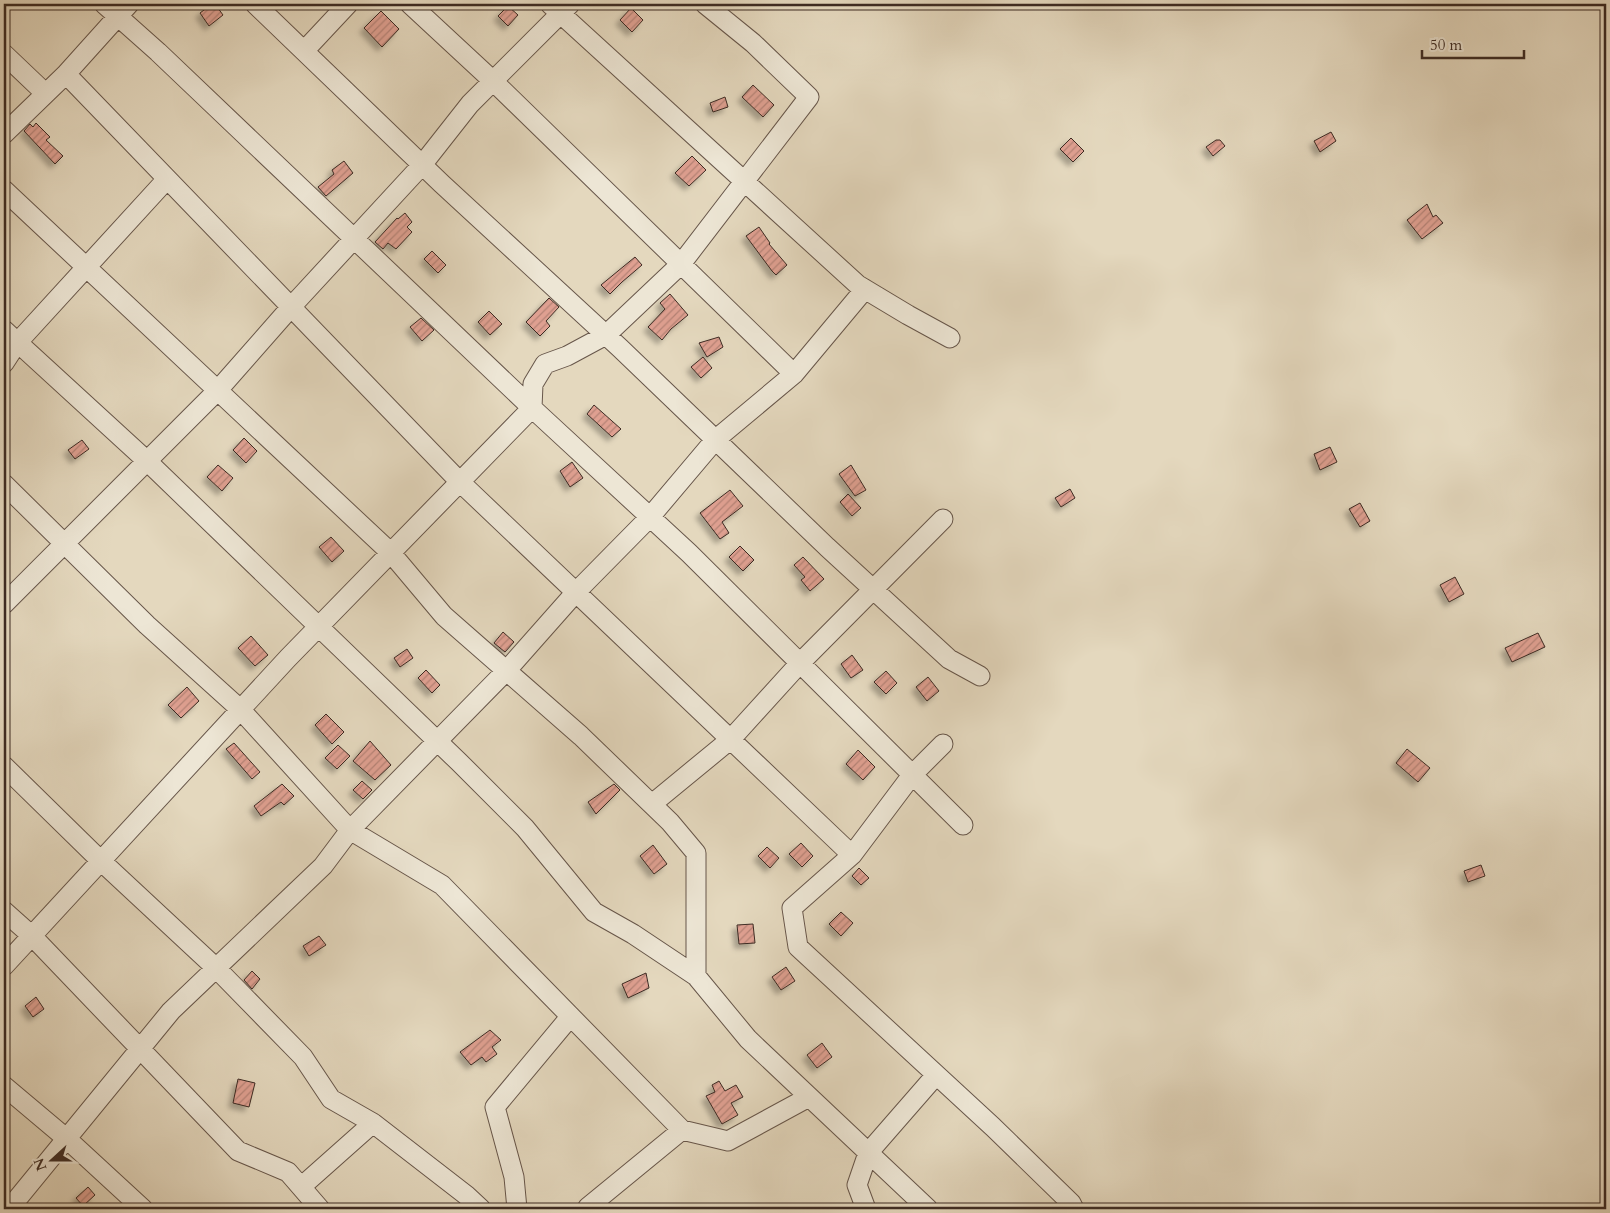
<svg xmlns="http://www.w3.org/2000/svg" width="1610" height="1213" viewBox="0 0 1610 1213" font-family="Cardo,serif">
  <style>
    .building { fill: url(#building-hatch); stroke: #3d2b23; filter: url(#shadow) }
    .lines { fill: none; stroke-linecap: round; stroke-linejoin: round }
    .minor-casing { stroke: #67564a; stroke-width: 21 }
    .minor { stroke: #ede6d5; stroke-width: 19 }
  </style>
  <defs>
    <pattern id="building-hatch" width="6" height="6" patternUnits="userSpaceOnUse" patternTransform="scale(1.25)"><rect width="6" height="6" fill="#dfa091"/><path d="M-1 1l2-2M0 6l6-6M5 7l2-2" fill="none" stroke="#b68376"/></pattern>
    <filter id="shadow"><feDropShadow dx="-4.5" dy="4.5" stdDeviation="2.5" flood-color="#0004"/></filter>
  </defs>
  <rect width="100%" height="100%" fill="#e4d8be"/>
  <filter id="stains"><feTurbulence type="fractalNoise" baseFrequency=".004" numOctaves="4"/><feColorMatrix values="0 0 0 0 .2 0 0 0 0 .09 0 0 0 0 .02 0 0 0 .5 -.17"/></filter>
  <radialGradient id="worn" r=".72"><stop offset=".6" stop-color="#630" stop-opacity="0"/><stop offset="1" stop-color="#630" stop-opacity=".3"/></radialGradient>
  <path class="building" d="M212 4H215L223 15 209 26 200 13Z
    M508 6 518 15 508 26 498 16Z
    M631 8 643 20 632 32 620 20Z
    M381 11 399 29 382 47 364 28Z
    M753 85 774 105 763 117 742 97Z
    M725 97 728 107 713 112 710 103Z
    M36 123 50 137 46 140 63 156 55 164 24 131 30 124 33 127Z
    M1331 132 1336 141 1320 152 1314 141Z
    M1071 138 1084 151 1073 162 1060 149Z
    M1216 140H1220L1225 146 1213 156 1206 147Z
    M692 156 706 170 689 186 675 173Z
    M344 161 353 173 326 196 318 187 334 174 332 170Z
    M1427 204 1433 217 1436 215 1443 223 1422 239 1407 220Z
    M405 213 412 222 407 227 412 232 396 249 388 243 383 249 375 242 397 218 398 219Z
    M759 227 770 243 769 244 787 265 776 275 772 271 746 236Z
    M432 251 446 265 438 273 424 259Z
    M635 257 642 265 622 282 610 294 601 285Z
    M670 294 688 315 671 329 662 340 648 327 665 309 660 303Z
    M549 298 559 307 546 321 550 326 540 336 526 322Z
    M489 311 502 324 490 335 478 322Z
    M421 318 434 330 422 341 410 327Z
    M719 337 723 347 707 357 699 343Z
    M703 357 712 368 701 378 691 367Z
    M594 405 621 429 612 437 587 414Z
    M244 438 257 451 246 463 233 450Z
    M82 440 89 449 75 459 68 450Z
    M1330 447 1337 462 1320 470 1314 454Z
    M572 462 583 478 570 487 560 471Z
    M218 465 233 478 222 491 207 477Z
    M851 465 866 490 855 496 839 474Z
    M1070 489 1075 498 1061 507 1055 498Z
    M730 490 743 506 722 522 729 533 720 539 700 513Z
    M848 494 861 508 852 516 840 502Z
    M1360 503 1370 521 1360 527 1349 509Z
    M331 537 344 551 332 562 319 547Z
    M740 546 754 560 743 571 729 557Z
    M803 557 824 579 810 591 801 580 805 577 794 565Z
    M1455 577 1464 594 1449 602 1440 585Z
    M503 632 514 642 505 652 494 643Z
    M1538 633 1545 647 1512 662 1505 648Z
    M251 636 268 655 255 666 238 648Z
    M407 649 413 658 400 667 394 658Z
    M852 655 863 670 851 678 841 664Z
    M426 670 440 685 432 693 418 678Z
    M886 671 897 683 886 694 874 682Z
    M928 677 939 691 927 701 916 687Z
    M187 687 199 701 181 718 168 705Z
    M326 714 344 732 332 744 315 725Z
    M370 741 391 765 375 780 353 761Z
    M234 743 260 772 252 779 226 749Z
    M338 745 350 756 337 769 325 758Z
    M1407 749 1430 768 1418 782 1396 763Z
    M858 750 875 767 863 780 846 764Z
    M362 781 372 790 363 799 353 790Z
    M282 784 294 796 284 805 281 802 261 816 254 806Z
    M614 784 620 790 596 814 588 802Z
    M801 843 813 856 802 867 789 854Z
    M653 845 667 864 654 874 640 856Z
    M767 847 779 858 770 868 758 856Z
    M1481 865 1485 876 1468 882 1464 871Z
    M859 868 869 878 861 885 852 876Z
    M841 912 853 923 841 936 829 924Z
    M753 924 755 943 739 944 737 925Z
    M319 936 326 945 309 956 303 946Z
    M786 967 795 981 781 990 772 977Z
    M252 971 260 979 252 989 244 980Z
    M646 973 649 988 628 998 622 984Z
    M36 997 44 1009 33 1017 25 1006Z
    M490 1030 501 1040 492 1047 497 1054 486 1062 482 1057 471 1065 460 1052Z
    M822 1043 832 1057 817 1068 807 1055Z
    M238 1079 255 1083 249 1107 233 1103Z
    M719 1081 725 1091 736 1085 743 1097 731 1103 738 1115 722 1124 706 1096 715 1092 712 1085Z
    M88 1187 95 1195 83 1206 76 1198Z"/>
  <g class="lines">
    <g class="minor-casing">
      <path id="minor" d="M104 4 158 52 532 408 689 553 963 825
        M255 4 442 184 620 348 827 547 949 659 980 676
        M410 4 493 81 794 374
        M550 4 858 285 908 315 950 338
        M304 51 348 4
        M4 54 45 93
        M66 74 460 482 852 855
        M4 134 66 74 129 4
        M4 190 391 553 444 616 581 736 670 822 696 853V976
        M4 330 147 461 459 762 525 828 594 912 633 934 696 976 748 1039 928 1209
        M4 363 17 343 167 179
        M4 484 147 625 240 709 350 830 442 885 682 1130
        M4 604 218 390 291 307 422 165 470 104 570 4
        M943 744 912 775 852 855 792 908 798 947 993 1127 1071 1203 1074 1209
        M4 766 101 861 216 968 303 1057 331 1099 373 1123 466 1195 481 1209
        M652 804 731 739 800 663 943 519
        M4 911 32 936 238 1151 288 1172 320 1209
        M4 966 288 658 532 408 533 384 545 364 567 356 606 335 681 264 809 97 753 43 705 4
        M4 1086 67 1139 143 1209
        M301 1187 373 1123
        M9 1209 171 1011 323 866 350 830 507 670 576 592 650 517 715 440 794 374 865 289
        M517 1209 514 1177 495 1107 570 1017
        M587 1209 588 1207 682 1130 728 1141 809 1097
        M866 1209 857 1185 868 1153 936 1075"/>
    </g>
    <use href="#minor" class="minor"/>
  </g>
  <rect width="1610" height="1213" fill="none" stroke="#e4d8be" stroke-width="20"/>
  <rect x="5" y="5" width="1600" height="1203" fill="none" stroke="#3d2b23" stroke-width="2.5"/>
  <rect x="10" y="10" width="1590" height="1193" fill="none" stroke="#3d2b23"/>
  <g transform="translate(52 1160) rotate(249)" stroke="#ede6d5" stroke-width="4" paint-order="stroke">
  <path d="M0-4L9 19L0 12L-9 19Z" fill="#3d2b23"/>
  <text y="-8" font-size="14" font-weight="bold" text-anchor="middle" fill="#3d2b23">N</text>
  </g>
  <path d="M1422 50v8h102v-8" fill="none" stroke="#3d2b23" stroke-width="2.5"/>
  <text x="1430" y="50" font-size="15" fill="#3d2b23" stroke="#ede6d5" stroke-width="4" paint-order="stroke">50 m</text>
  <rect width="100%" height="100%" filter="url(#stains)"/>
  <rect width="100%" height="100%" fill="url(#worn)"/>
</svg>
